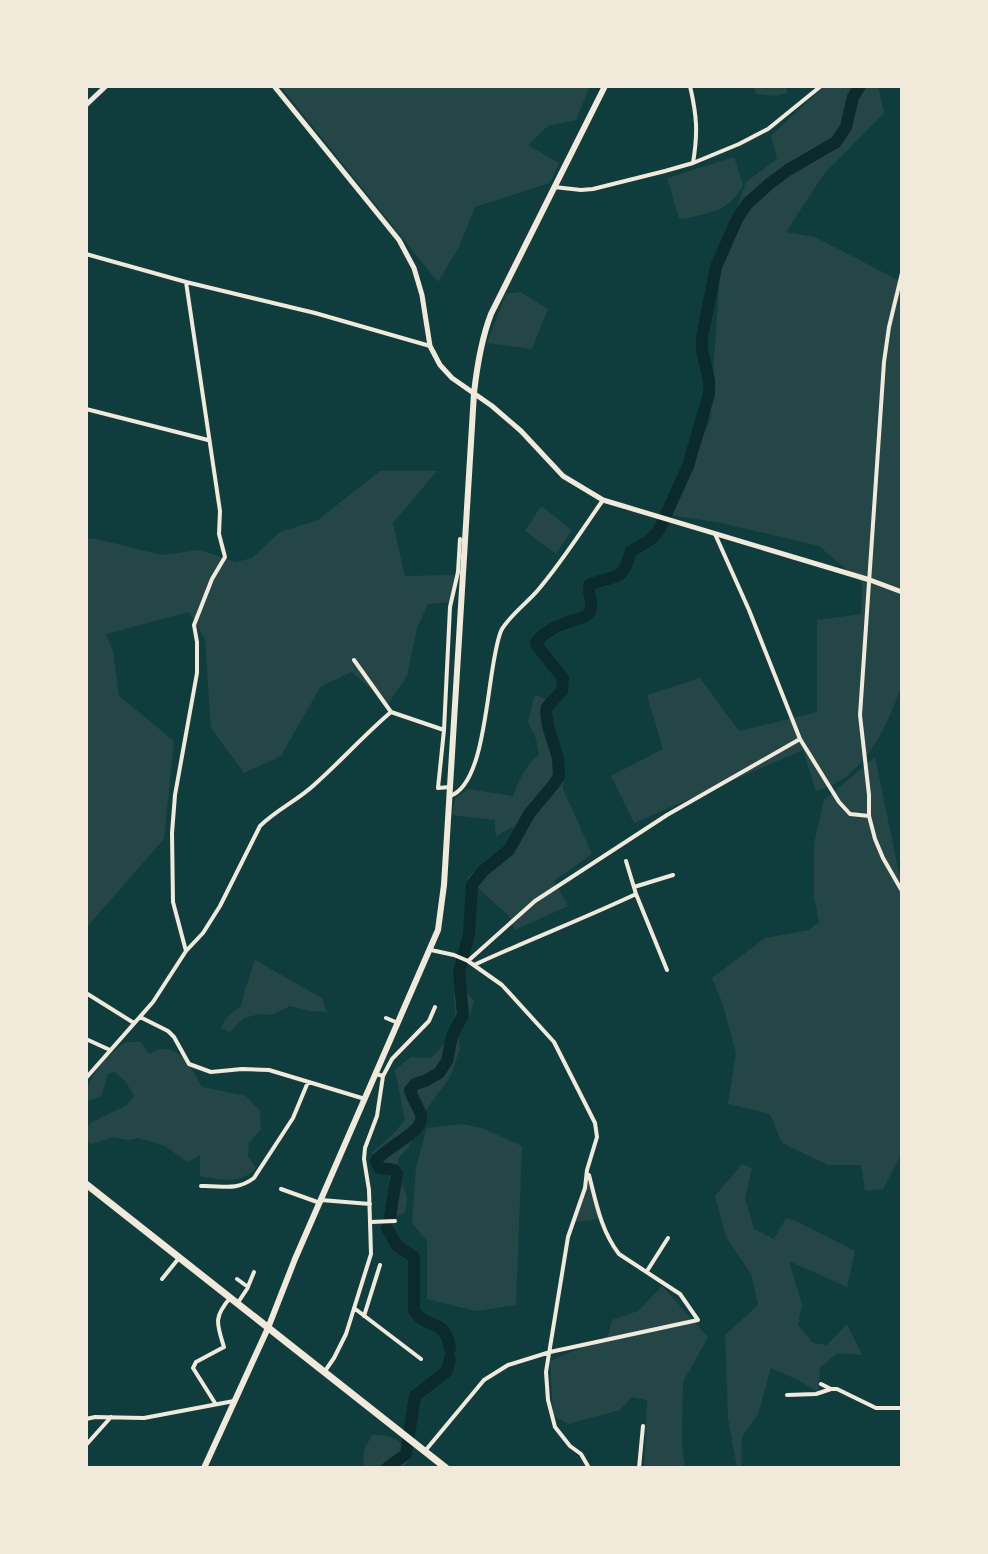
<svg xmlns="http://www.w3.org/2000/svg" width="988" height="1554" viewBox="0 0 988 1554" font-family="'Fira Sans',sans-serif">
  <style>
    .green { fill: #244646 }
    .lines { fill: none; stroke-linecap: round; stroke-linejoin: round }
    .river { stroke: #0a2a2b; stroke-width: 12 }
    .minor { stroke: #f1e9da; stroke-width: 4 }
    .tertiary { stroke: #f1e9da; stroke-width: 5 }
    .secondary { stroke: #f1e9da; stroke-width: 6 }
    .trunk { stroke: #f1e9da; stroke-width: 7 }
  </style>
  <rect width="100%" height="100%" fill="#0f3d3e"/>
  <path class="green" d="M280 86H590L576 120 548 126 528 145 559 163 550 183 475 207 459 247 438 282Z
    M753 86H786L787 93 775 96 756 94Z
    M824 86H878L884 113 824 174 786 232 815 237 902 282V684C887 727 864 779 816 791L803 750 634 823 611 776 663 749 647 695 700 678 739 731 817 712V620L861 614 862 583 819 546 721 523 670 515 710 420 721 256 746 182 777 159 771 136Z
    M734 157 743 185C729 212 711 212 683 219L679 218 667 178Z
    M520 292 548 309 532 349 487 343 506 294Z
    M380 471H437L393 523 405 576 454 575 453 602 428 604 417 628 407 676 388 704 352 672 321 686 281 756 244 773 211 728 205 639 189 612 106 634 113 651 119 696 174 741 164 839 86 928V538L101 540 161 555 200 550 236 562 252 558 280 532 318 520Z
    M541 506 572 530 556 554 525 531Z
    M535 695 548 700V719L563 759V789L592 854 554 881 568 906 515 930 508 915 467 878 513 839V826L497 836 495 831V820L452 815 455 799 468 789 513 796C518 781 526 765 539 755L536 739 528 721Z
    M875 757 899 873 902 878V1153L883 1189 865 1191 861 1165H828L782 1143 770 1114 728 1104 736 1053 722 1002 712 978 765 938 809 930 819 922 814 897V844L824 800Z
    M255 960 322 998 327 1012 309 1011 290 1006 271 1015 260 1014 244 1018 230 1032 221 1028 226 1018 241 1006 245 990Z
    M454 993 468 994 474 1001 470 1015 458 1032 460 1049 450 1077 426 1110 409 1147 399 1157 397 1169 407 1198 405 1213 396 1216 388 1173 372 1153 395 1132 405 1120 395 1070 411 1057 431 1058 451 1036 455 1016Z
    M126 1042H141L149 1054C154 1052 158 1049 163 1049 183 1049 194 1072 202 1087L246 1096 260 1111 261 1129 249 1143 248 1156 256 1168C240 1185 221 1180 200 1176V1155L187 1162 165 1146 138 1138 128 1140 114 1137 91 1144 86 1140V1129L90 1123 127 1105 134 1096 126 1082 114 1071 108 1074 101 1096 89 1101 86 1098C86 1078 109 1052 126 1042Z
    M462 1124 482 1128 522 1146 516 1305 476 1311 427 1299V1241L412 1223 416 1167 427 1128Z
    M742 1164 752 1168 745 1198 754 1229 774 1239 786 1218 796 1221 855 1251 847 1287 789 1261 802 1305 798 1325 813 1343 827 1345 847 1324 862 1355 837 1353 820 1368 818 1392 798 1380 771 1368 758 1414 742 1437 741 1468H737L728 1418 725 1335 758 1305 751 1274 726 1237 715 1196Z
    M589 1179 599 1219 575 1222Z
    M662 1286 708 1337 683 1382 682 1445 685 1468 644 1466 647 1400 632 1397 620 1410 568 1424 553 1415 550 1361 608 1336 612 1320 638 1311Z
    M372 1435C395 1434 397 1440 413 1455L403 1468H363L364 1450Z"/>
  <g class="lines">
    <path class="river" d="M390 1217 397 1174 394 1170 379 1168 376 1161C386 1146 425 1133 421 1115 419 1107 412 1099 410 1090L415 1084 425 1081 439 1073 447 1061 452 1036 463 1015 459 972 469 934 472 885 483 871 509 850 529 814 554 784 559 776 558 758 548 726 546 712 547 707 562 691 563 678 538 647 536 643C546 627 570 622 586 616 597 607 587 596 589 585 616 573 621 585 631 551L650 540 659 530 688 466 709 394V380L702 350V337L716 267 737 219 747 204 769 184 788 170 836 142 846 127 853 97 860 86
      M387 1228 397 1246 414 1257V1310C426 1331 446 1316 450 1349
      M387 1468 406 1454 415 1396 447 1371 450 1359"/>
    <path class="minor" d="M690 86C697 116 698 133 693 163
      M554 187 581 190 593 189 665 171 693 163 739 144 768 129 821 86
      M86 254 186 282 315 313 430 346
      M902 273 889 327 884 362 860 715 869 795V816L875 839 883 858 902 891
      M186 282 220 511 219 534 225 557 212 579 194 625 197 642V673L175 795 172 833 173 902 186 951
      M86 409 208 440
      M715 534 749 610 800 739 839 802 850 814 869 816
      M391 712 444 730
      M450 787 438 788 444 730 450 607 458 572 460 539
      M450 796C489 783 486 667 501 631 506 619 529 601 538 590 562 562 582 530 603 500
      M634 887 673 875
      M636 894 667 970
      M431 950 454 955 468 961 502 985 554 1042 595 1123 597 1137 587 1170 585 1188 568 1237 546 1372 548 1400 555 1427 570 1446 581 1454 589 1468
      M468 961 535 901 667 815 800 739
      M474 965C528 940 583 919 636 894L626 861
      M86 993 134 1023
      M140 1017 168 1031 174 1037 189 1064 211 1072 242 1069 269 1070 365 1099
      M386 1018 398 1023
      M86 1039 110 1050
      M383 1076 392 1059 429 1021 435 1007
      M86 1078 153 1002 186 951 203 933 220 906 260 826C276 810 298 800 314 785 341 761 364 735 391 712L354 660
      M201 1186C222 1185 235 1192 254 1178L293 1118 308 1082
      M281 1189 320 1203
      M321 1200 370 1204
      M371 1222 395 1221
      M647 1271 668 1238
      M162 1279 179 1258
      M237 1279 248 1287
      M237 1304 247 1289 254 1272
      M354 1308 421 1359
      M364 1316 380 1265
      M325 1371 334 1358 346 1334 371 1254 369 1190 364 1159 365 1148 377 1116 383 1076 376 1074
      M821 1384 831 1389H837L876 1408H902
      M787 1395 816 1394 831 1389
      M215 1403 193 1368 196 1362 224 1347C217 1324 213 1318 230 1298
      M86 1419 95 1417 144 1418 234 1401
      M86 1445 111 1417
      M425 1451 484 1380 508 1365 550 1352 698 1320 680 1294 619 1254C601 1231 596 1202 589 1175
      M639 1468 643 1426"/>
    <path class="tertiary" d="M274 86 399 240 414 268 422 295 430 346 440 365 452 378 492 406 521 431 563 476 603 500 870 580 902 592
      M86 105 106 86"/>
    <path class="secondary" d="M204 1468 268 1328 295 1259 438 930 444 885 474 393C477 366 481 340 491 314L605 86"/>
    <path class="trunk" d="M86 1184 446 1468"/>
  </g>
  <rect width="988" height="1554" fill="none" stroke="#f1e9da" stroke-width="176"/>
</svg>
